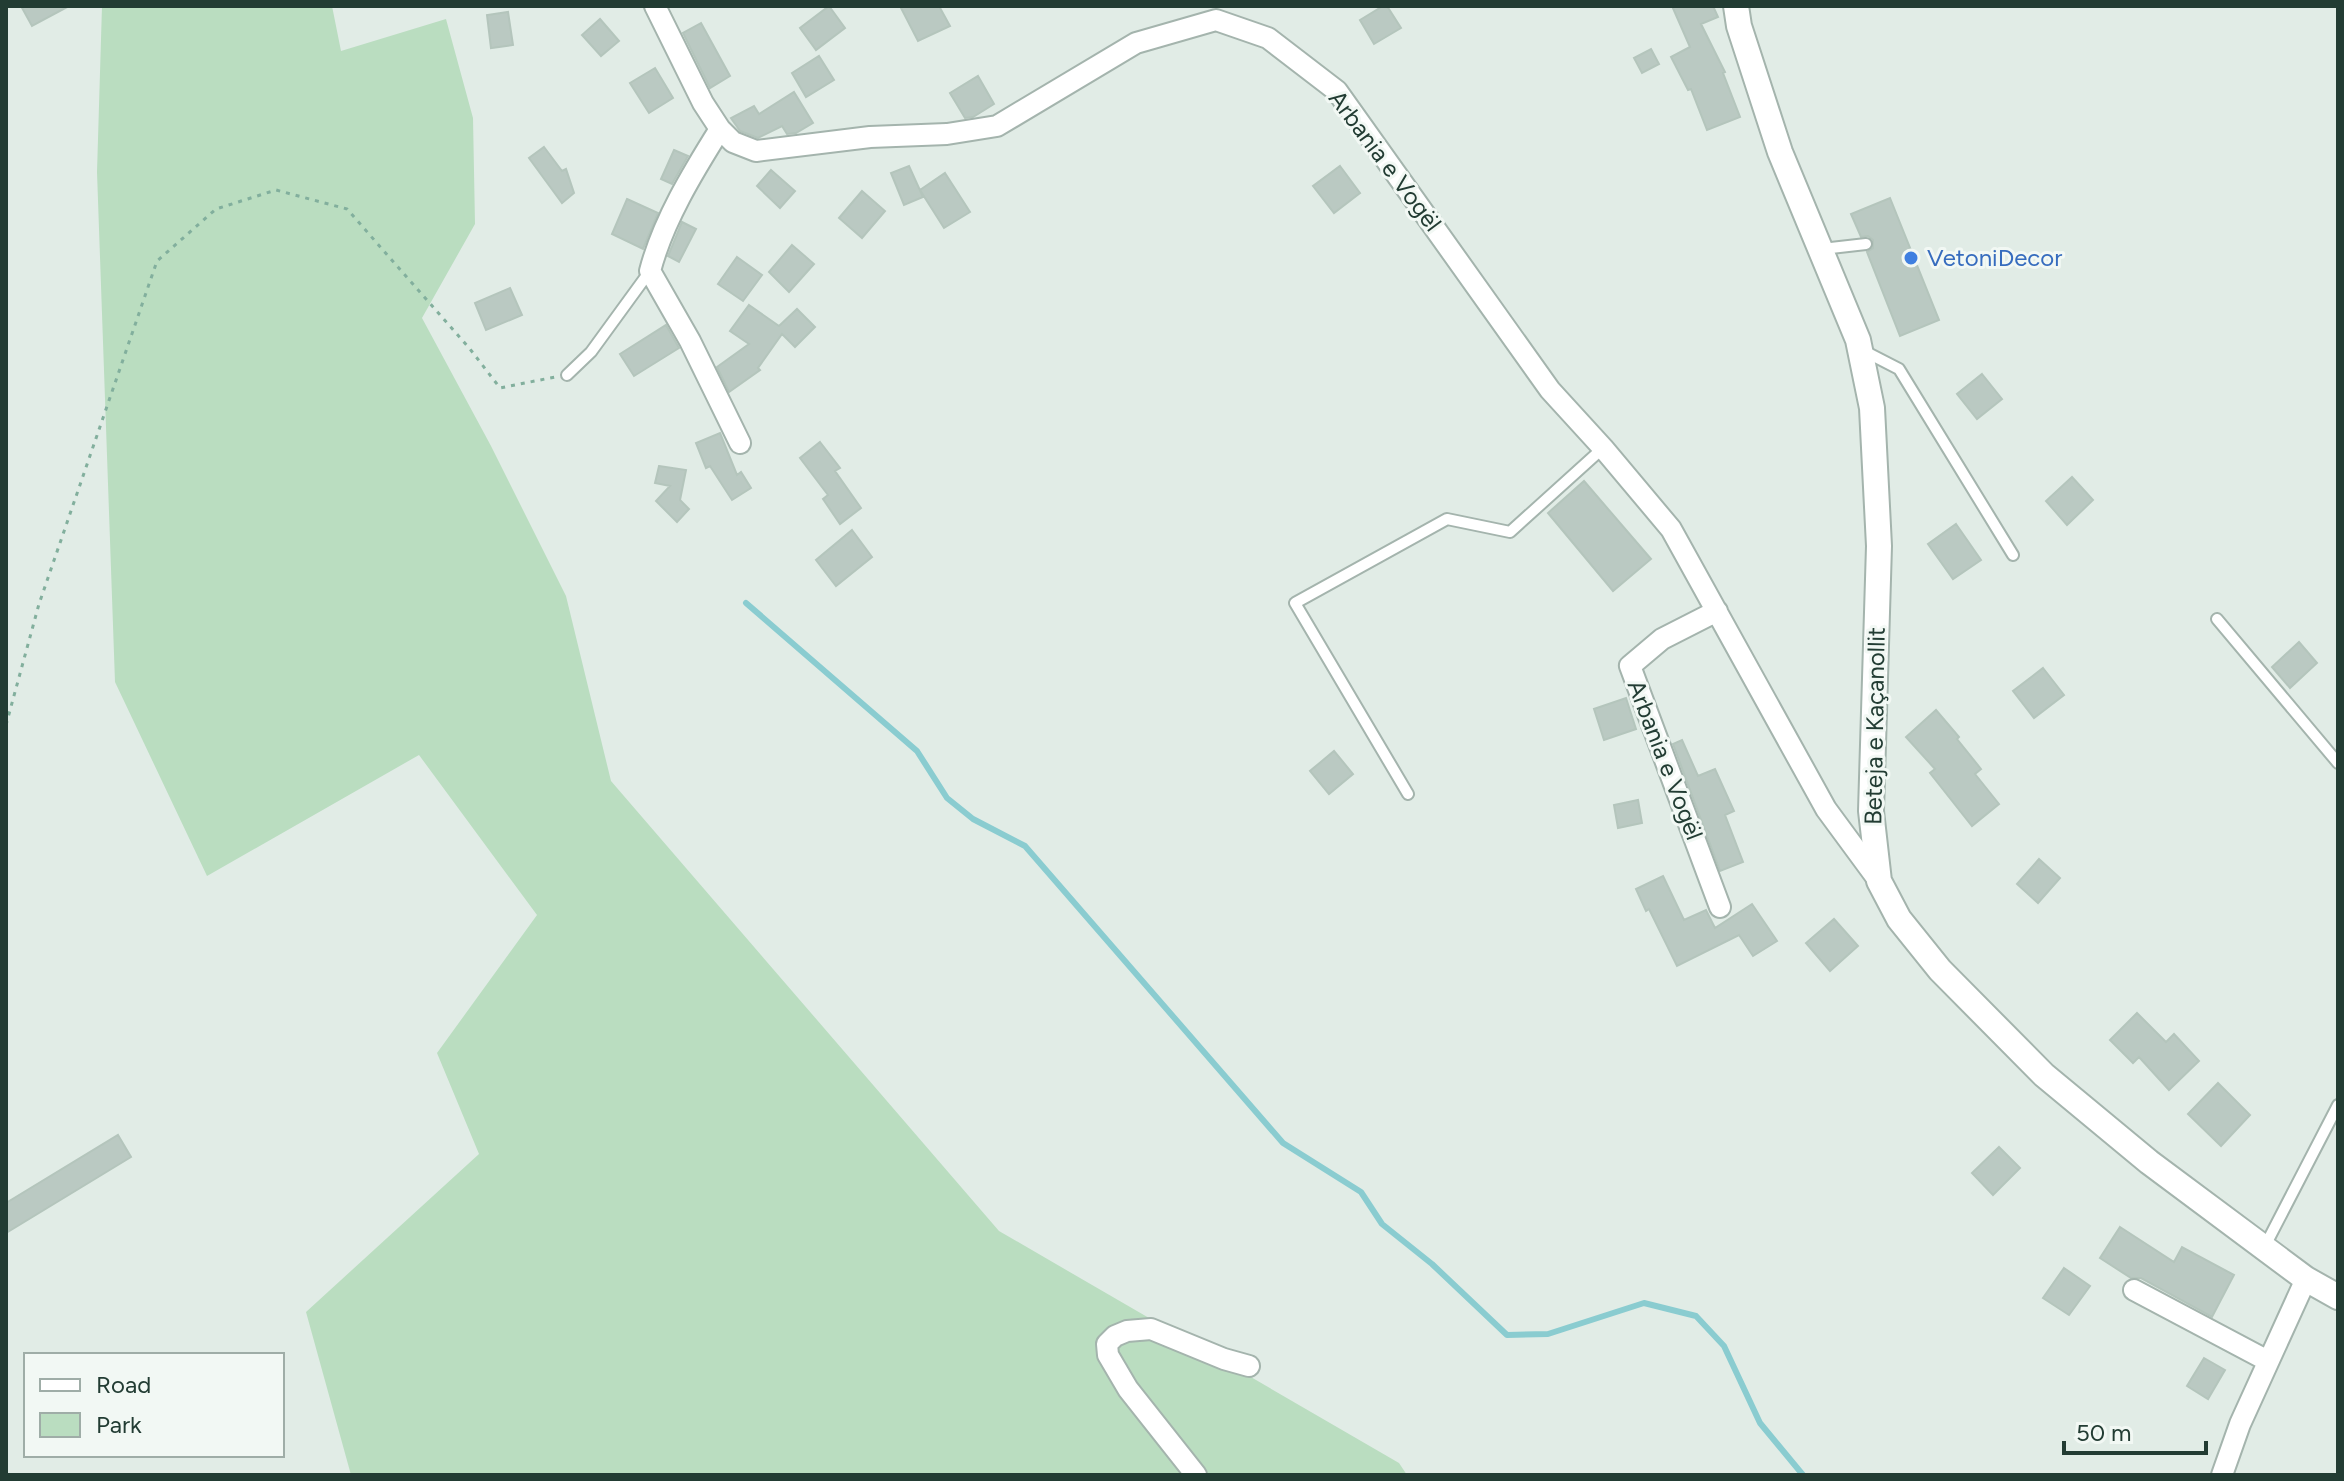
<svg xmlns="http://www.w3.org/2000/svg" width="2344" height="1481" viewBox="0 0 2344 1481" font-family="Figtree,sans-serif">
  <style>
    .green { fill: #baddc0 }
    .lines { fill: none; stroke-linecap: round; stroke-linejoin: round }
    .stream { stroke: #8accd0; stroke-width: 6 }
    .building { fill: #bac9c2; stroke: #b4c5bc; stroke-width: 2 }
    .service-casing { stroke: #a4b4ad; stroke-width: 14 }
    .minor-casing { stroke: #a4b4ad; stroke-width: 24 }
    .tertiary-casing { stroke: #a4b4ad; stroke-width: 28 }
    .path { stroke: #82af9d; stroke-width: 3; stroke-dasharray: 4 6; stroke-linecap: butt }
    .service { stroke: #fff; stroke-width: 10 }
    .minor { stroke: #fff; stroke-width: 20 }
    .tertiary { stroke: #fff; stroke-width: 24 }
    .shop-dot { fill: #3f7fe0; stroke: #f2f8f4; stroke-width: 3 }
    .labels { text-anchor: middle; stroke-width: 6; stroke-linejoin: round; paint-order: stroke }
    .street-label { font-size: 24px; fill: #223c33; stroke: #f2f8f4 }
    .shop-label { font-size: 24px; fill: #366cbe; stroke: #f2f8f4; text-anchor: start }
  </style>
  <rect width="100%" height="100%" fill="#e1ece6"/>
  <path class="green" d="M102 6H332L341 51 446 19 473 118 475 224 422 318 491 446 566 596 611 781 999 1231 1399 1463 1407 1475H351L306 1312 479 1154 437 1053 537 915 419 755 207 876 115 682 97 172Z"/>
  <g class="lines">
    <path class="stream" d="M746 603 917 751 947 798 973 819 1025 846 1283 1143 1361 1192 1382 1224 1432 1264 1507 1335 1548 1334 1644 1303 1696 1316 1724 1346 1760 1423 1803 1475"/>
  </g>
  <path class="building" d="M21 6H69L32 26Z
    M829 6 845 28 816 50 800 28Z
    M900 6H939L950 26 918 41Z
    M1383 6H1387L1401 28 1374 44 1360 20Z
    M1672 6H1713L1718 17 1701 24 1725 72 1723 73 1740 117 1707 130 1691 89 1688 90 1671 57 1690 47Z
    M508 12 513 45 491 48 487 15Z
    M600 19 619 41 601 56 582 35Z
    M701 23 730 76 710 88 683 33Z
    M1651 49 1659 64 1642 73 1634 58Z
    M819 56 834 80 806 97 792 73Z
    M655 68 673 98 649 113 630 83Z
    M978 76 994 104 973 117 965 118 950 93Z
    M794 92 813 123 796 133 787 134 782 126 758 138 740 131 731 118 754 106 759 114Z
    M544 147 562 171 566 169 574 193 562 203 529 158Z
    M674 150 688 156 672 184 661 179Z
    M909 166 923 197 904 205 891 173Z
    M1340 166 1360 193 1334 213 1313 186Z
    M771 170 795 191 780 208 757 186Z
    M945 173 970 212 944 228 920 190Z
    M862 191 885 211 862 238 839 218Z
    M1890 198 1939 320 1900 336 1867 252 1873 248V240L1868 236 1861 237 1851 214Z
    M627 199 658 213 643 249 612 234Z
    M682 222 696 229 679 262 668 256Z
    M792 245 814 264 789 292 769 272Z
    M737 257 762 275 743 301 718 284Z
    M510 288 522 315 486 330 475 303Z
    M749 305 779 326 797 309 815 327 795 347 782 334 758 368 760 370 729 392 717 367 749 344 730 331Z
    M666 325 679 348 634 376 620 354Z
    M1982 374 2002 399 1977 419 1957 394Z
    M720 433 737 475 741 472 751 488 732 500 710 466 706 468 696 443Z
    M820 442 840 468 835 471 861 508 840 524 823 499 828 495 800 458Z
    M659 466 686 470 680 500 689 509 677 522 656 501 670 486 655 483Z
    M2072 477 2093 500 2067 525 2046 501Z
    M1584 481 1651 559 1613 591 1548 513Z
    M1956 524 1981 560 1953 579 1928 544Z
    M852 530 872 557 836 586 816 560Z
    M2299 642 2317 663 2290 688 2272 667Z
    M2043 668 2064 695 2034 718 2013 691Z
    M1626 698 1636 729 1604 740 1594 709Z
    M1936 710 1959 737 1957 739 1981 769 1975 774 1999 804 1972 826 1930 773 1935 769 1906 737Z
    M1682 740 1698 776 1715 769 1734 811 1725 815 1743 862 1720 871 1673 744Z
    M1334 751 1353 774 1329 794 1310 771Z
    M1638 800 1642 823 1618 828 1614 805Z
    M2039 859 2060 878 2038 903 2017 884Z
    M1663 876 1684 920 1706 910 1715 928 1752 904 1777 941 1753 956 1739 935 1677 966 1649 909 1646 911 1636 889Z
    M1834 919 1858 946 1830 971 1806 943Z
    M2137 1013 2166 1042 2174 1034 2199 1061 2169 1090 2139 1057 2133 1063 2110 1040Z
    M2218 1083 2250 1115 2221 1146 2188 1114Z
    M118 1135 131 1157 6 1233V1203Z
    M1999 1147 2020 1168 1993 1195 1972 1173Z
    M2120 1227 2174 1262 2182 1247 2234 1275 2212 1317 2141 1278H2131L2100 1258Z
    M2064 1268 2090 1286 2069 1315 2043 1298Z
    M2204 1358 2225 1370 2208 1399 2187 1386Z"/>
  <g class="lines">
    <g class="service-casing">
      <path id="service" d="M1822 249 1866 244
        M1862 350 1899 369 2013 555
        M567 375 591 352 650 271
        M2217 619 2338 763
        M1408 794 1295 603 1447 519 1510 532 1603 448
        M2265 1246 2338 1105"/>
    </g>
    <g class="minor-casing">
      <path id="minor" d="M655 6 703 103 720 129 733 142 756 151 870 137 947 134 997 126 1136 43 1216 20 1268 38 1337 91 1550 390 1603 448 1671 529 1826 809 1879 881
        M720 129C693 172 663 221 650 271L690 341 740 443
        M1717 611 1662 639 1630 666 1720 907
        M2134 1290 2268 1361
        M1196 1475 1128 1389 1108 1355 1107 1344 1115 1336 1127 1331 1151 1329 1224 1359 1249 1366
        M2222 1475 2240 1424 2306 1279"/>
    </g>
    <g class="tertiary-casing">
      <path id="tertiary" d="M1736 6 1739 26 1780 152 1858 340 1872 408 1879 546 1871 811 1879 881 1899 919 1940 970 2044 1075 2149 1162 2306 1279 2338 1297"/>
    </g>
    <path class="path" d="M6 725 39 604 157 261 216 209 276 190 347 209 470 349 500 388 555 377"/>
    <use href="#service" class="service"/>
    <use href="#minor" class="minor"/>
    <use href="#tertiary" class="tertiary"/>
  </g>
  <circle class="shop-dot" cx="1911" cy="258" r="8"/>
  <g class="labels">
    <g class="street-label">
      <text transform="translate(1385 161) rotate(53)" y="8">Arbania e Vogël</text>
      <text transform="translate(1875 726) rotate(-89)" y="8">Beteja e Kaçanollit</text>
      <text transform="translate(1665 760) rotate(69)" y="8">Arbania e Vogël</text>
    </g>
    <g class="shop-label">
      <text x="1927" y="266">VetoniDecor</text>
    </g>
  </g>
  <rect width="2344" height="1481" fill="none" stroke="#223c33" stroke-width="16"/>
  <rect x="24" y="1353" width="260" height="104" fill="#f2f8f4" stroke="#9fada7" stroke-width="2"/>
  <rect x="40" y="1379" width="40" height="12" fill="#ffffff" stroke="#9fada7" stroke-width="2"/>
  <text x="96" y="1393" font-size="24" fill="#223c33">Road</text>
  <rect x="40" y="1413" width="40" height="24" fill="#baddc0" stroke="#9fada7" stroke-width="2"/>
  <text x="96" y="1433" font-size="24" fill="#223c33">Park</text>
  <path d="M2064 1441v12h142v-12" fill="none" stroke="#223c33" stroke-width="4"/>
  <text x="2076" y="1441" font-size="24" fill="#223c33" stroke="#f2f8f4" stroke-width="6" paint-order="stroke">50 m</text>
</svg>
